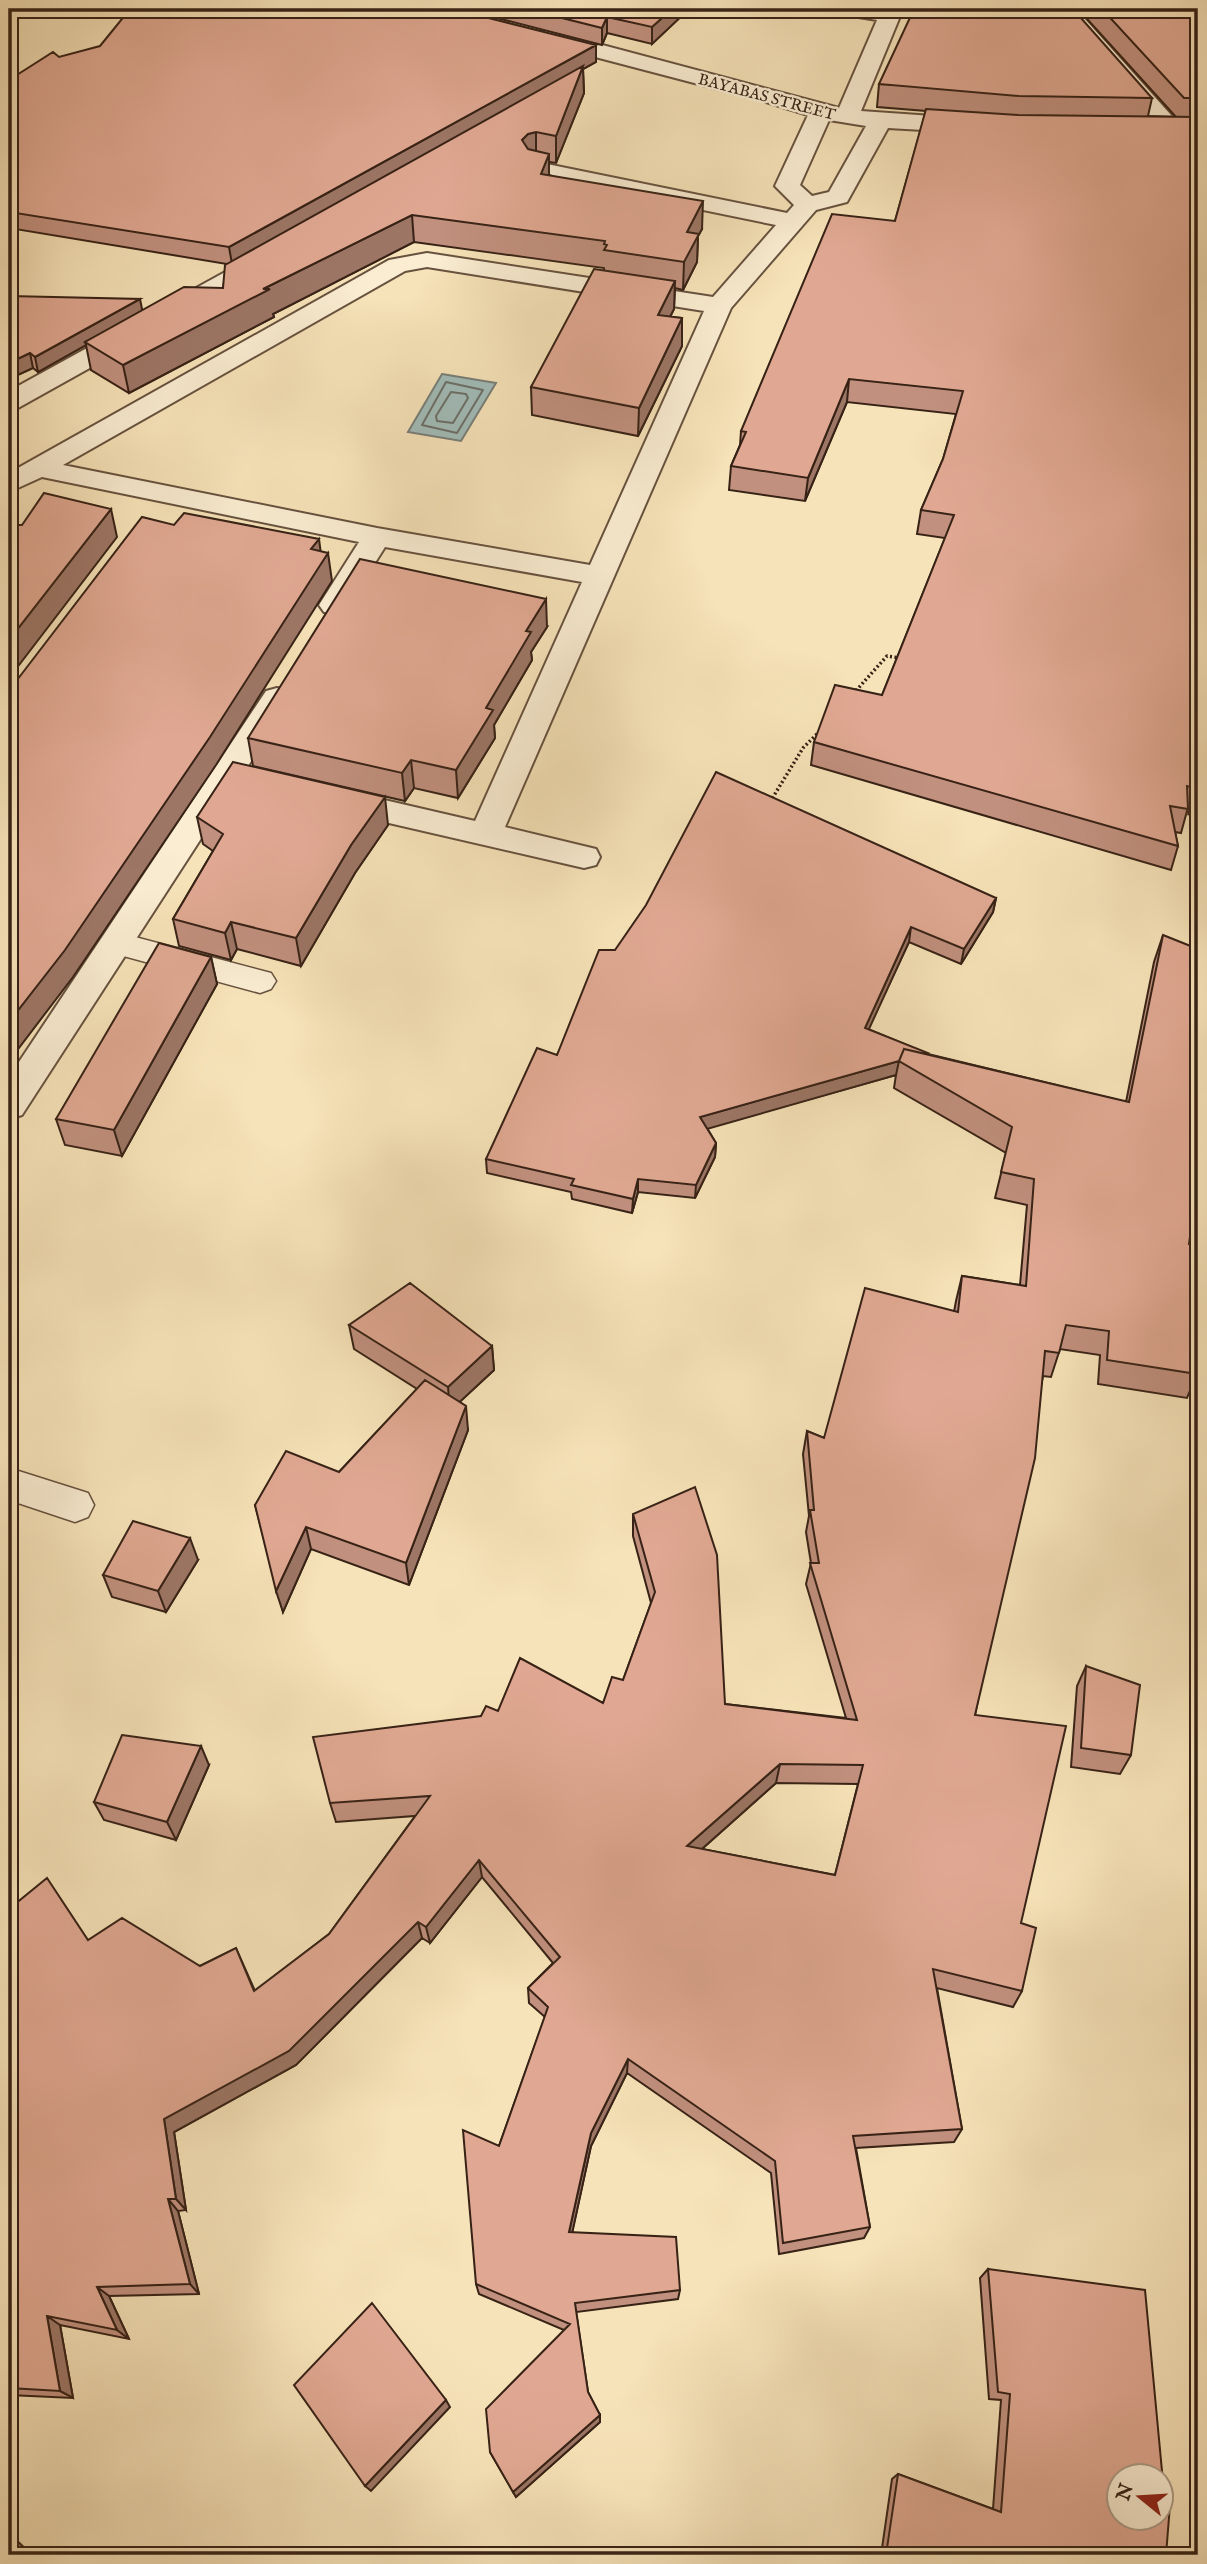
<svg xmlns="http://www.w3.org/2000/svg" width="1207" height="2564" viewBox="0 0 1207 2564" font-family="'IM FELL English',serif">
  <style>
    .water { fill: #a1bcb9; stroke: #777e78; stroke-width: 2 }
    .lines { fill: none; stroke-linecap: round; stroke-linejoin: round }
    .shore { stroke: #6c6f68; stroke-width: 2 }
    .service-casing { stroke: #67523f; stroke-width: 3 }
    .minor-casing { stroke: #67523f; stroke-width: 4 }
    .path { stroke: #372216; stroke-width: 3.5; stroke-dasharray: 2 2.5; stroke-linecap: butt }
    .service { fill: #faedd2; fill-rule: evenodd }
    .minor { fill: #faedd2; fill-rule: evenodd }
    .wall { fill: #c1907e; stroke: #372216; stroke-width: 2; fill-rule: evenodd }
    .shaded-wall { fill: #9d7666; stroke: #372216; stroke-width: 2 }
    .building { fill: #e0a892; stroke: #372216; stroke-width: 2; fill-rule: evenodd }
    .labels { text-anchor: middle; stroke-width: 5; stroke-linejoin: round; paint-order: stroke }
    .far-street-label { font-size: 16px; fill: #372216; stroke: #faedd2 }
  </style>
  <rect width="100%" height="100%" fill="#f7e3b9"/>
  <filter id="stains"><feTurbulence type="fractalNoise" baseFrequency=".00286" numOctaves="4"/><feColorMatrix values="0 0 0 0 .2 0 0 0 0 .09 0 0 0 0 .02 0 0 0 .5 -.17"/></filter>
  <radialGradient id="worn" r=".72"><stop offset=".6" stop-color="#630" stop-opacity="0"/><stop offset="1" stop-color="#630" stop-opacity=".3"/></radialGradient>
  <path class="water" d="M442 374 496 383 461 441 408 432Z"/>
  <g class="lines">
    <path class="shore" d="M446 382 483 390 457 433 422 425Z
      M451 392 466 394 468 398 453 423 437 421 436 416Z"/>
    <g class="service-casing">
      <path id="service" d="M116 932 271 973 276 981 271 989 260 993 105 951 101 943 105 935Z
        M9 1468 88 1493 94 1505 88 1517 75 1522 9 1500Z"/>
    </g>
    <g class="minor-casing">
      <path id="minor" d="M837 9H903L861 111 976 119 984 121 988 126 984 131 976 133 888 128 847 202 816 210 731 308 505 827 596 849 600 857 596 865 584 868 337 811 326 808 321 800 326 792 337 789 475 821 582 582 385 547 344 612 334 614 324 612 319 605 359 542 42 477 9 492V473L389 260 427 253 713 297 776 225 537 176 529 174 525 169 529 164 537 162 787 213 794 205 775 186 808 115 763 101 538 42 535 37 538 32 546 30 839 108 877 20 840 14ZM829 120 866 126 829 192 812 196 800 185ZM427 267 704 311 590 565 377 528 63 465 405 271Z
        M1053 9H1076L1179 124 1183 129 1179 134H1163Z
        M267 252 276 254 279 259 276 264 18 408 9 410V391L258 254Z
        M277 688 288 691 292 698 22 1115 9 1119V1077L266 691Z"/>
    </g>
    <path class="path" d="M853 694 887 656 900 658
      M770 802 803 748 819 732
      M1183 813 1198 815"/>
    <use href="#service" class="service"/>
    <use href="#minor" class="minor"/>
  </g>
  <path class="wall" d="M462 9H689L652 44 607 33 602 45Z
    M1078 9H1198V814L1187 811 1181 833 1175 832 1178 846 1171 870 811 765 814 742 882 695 945 538 917 534 921 510 943 459 956 414 847 402 805 501 729 490 731 466 740 445 741 431 895 221 926 111 877 107 879 84 1152 98 1148 116 1176 117Z
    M596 45V62L583 69 584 93 556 163 549 162V175L702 229 698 236 697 262 683 290 675 288 674 309 670 317 682 318V346L638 436 532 415 531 387 604 270V268L414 242 273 314 274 317 129 393 91 370 86 345 38 372 33 368 9 379V296L142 311 223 288 227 264 9 228V80L59 57Z
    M547 627 531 652 532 660 494 725 495 738 458 798 414 788 405 801 253 766 248 738Z
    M197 817 388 825 355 873 301 966 237 949 231 960 179 946 173 919 213 851 203 844Z
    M996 898 993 912 961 964 909 942 868 1029 928 1054 1126 1102 1154 962 1163 935 1191 1172 1189 1244 1197 1374 1187 1398 1098 1384 1100 1355 1060 1349 1051 1377 1043 1376 975 1715 1021 1923 1022 1991 1013 2007 937 1988 962 2129 954 2142 856 2148 870 2227 864 2238 779 2254 771 2173 627 2073 591 2146 572 2232 680 2290 678 2299 576 2312 588 2392 600 2415V2422L516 2497 490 2452 564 2330 479 2294 476 2284 499 2146 545 2017 529 2003 528 1988 553 1963 482 1877 430 1943 422 1938 296 2065 174 2132 186 2210 178 2211 199 2294 109 2296 129 2339 60 2325 73 2398 9 2395V1909L88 1940 200 1966 236 1948 255 1991 329 1934 415 1816 336 1822 330 1803 481 1716 498 1711 603 1703 623 1680 651 1603 633 1536V1514L725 1704 846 1718 806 1584 811 1563 806 1532 809 1516 803 1454 807 1431 824 1438 954 1312 956 1301 962 1276 1020 1285 1027 1205 995 1198 1006 1153 894 1088 896 1075 707 1128 716 1143 715 1157 695 1198 638 1192 632 1213 572 1199 571 1192 487 1173 486 1159 557 1055 615 950ZM776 1783 858 1784 835 1875 702 1849Z
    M211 957 217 984 122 1156 65 1145 56 1119Z
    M349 1325 492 1346 494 1370 459 1402 468 1430 409 1585 311 1549 283 1612 255 1505 339 1472 417 1389 354 1349Z
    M198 1560 166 1612 112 1597 103 1575Z
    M1086 1666 1131 1755 1120 1774 1071 1767 1077 1686Z
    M209 1765 176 1840 104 1820 94 1802Z
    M988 2269 1166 2555H881L892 2479 898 2474 993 2509 1001 2400 989 2399 980 2278Z"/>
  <path class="shaded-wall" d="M672 9H689L652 44V27Z
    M607 17V33L602 45V28Z
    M596 45V62L583 69 584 93 556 163V136L582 69 232 264 229 247Z
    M536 132V159L523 167 522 140 528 134Z
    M549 154V181L541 174Z
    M703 201 702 229 698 236 697 262 683 290 684 262 687 232Z
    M412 215 414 242 273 314 274 317 129 393 123 365 263 289Z
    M675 281 674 309 657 342 658 315Z
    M140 299 143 314 85 342 86 345 38 372 35 357Z
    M682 318V346L638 436 639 408Z
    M30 353 33 368 9 379V363Z
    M849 379 847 402 805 501 808 478Z
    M111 509 117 537 9 678V640Z
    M319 539 322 562 328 553 332 581 216 765 73 977 9 1061V1022L311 549Z
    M546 599 547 627 531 652 532 660 494 725 495 738 458 798 456 770 486 708 526 631Z
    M411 760 414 788 405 801 402 773Z
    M385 797 388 825 355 873 301 966 296 938 351 845Z
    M996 898 993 912 961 964 964 949Z
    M231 922 237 949 231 960 225 933Z
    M911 927 909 942 863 1042 865 1028Z
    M211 957 217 984 122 1156 114 1130Z
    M899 1061 896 1075 700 1131V1117Z
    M716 1143 715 1157 695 1198 696 1185Z
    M638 1179V1192L632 1213 633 1199Z
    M492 1346 494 1370 450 1411 448 1387Z
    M466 1406 468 1430 409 1585 406 1563Z
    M306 1527 311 1549 283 1612 276 1591Z
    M190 1538 198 1560 166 1612 158 1591Z
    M201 1746 209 1765 176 1840 167 1822Z
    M780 1764 776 1783 685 1864 687 1846Z
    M479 1860 482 1877 430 1943 426 1927Z
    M418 1922 422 1938 296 2065 174 2132 186 2210 176 2199 164 2119Z
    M628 2059 627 2073 591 2146 570 2243 569 2232 591 2133Z
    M168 2199 178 2211 199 2294 190 2284Z
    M97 2287 109 2296 129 2339 117 2330Z
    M47 2316 60 2325 73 2398 60 2391Z
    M446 2400 450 2407 371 2491 365 2486Z
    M600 2415V2422L516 2497 513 2492Z
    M9 2533 32 2555H21L9 2543Z"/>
  <path class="building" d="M130 9H453L596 45 229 247 9 212V80L53 52 59 57 100 46Z
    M526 9H672L652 27 607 17 602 28Z
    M914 9H1073L1152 98 1019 96 879 84Z
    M1102 9H1198V98H1184Z
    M583 66 556 136 536 132 528 134 522 140 528 149 549 154 541 174 703 201 687 232 699 234 684 262 604 250 607 245 604 244 605 241 412 215 263 289H270L123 365 85 342 184 287 223 288 225 265Z
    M926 109 1018 115 1198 117V382L1195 387 1198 388V789L1187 786 1188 809 1170 806 1178 846 814 742 835 685 882 695 954 515 921 510 943 459 963 391 849 379 808 478 731 466 746 432 741 431 832 214 895 221Z
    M594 269 675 281 658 315 682 318 639 408 531 387Z
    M9 296 140 299 35 357 30 353 9 363Z
    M44 493 111 509 9 640V525H22Z
    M184 513 319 539 311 549 328 553 210 737 65 950 9 1022V686L14 684 142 517 174 525Z
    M360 559 546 599 526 631 531 632 486 708 493 710 456 770 411 760 402 773 248 738Z
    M233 762 385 797 351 845 296 938 231 922 225 933 173 919 223 834 197 817Z
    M716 772 996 898 964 949 911 927 865 1028 928 1053 926 1054 904 1049 899 1061 700 1117 716 1143 696 1185 638 1179 633 1199 571 1185 574 1179 486 1159 537 1048 557 1055 599 950H615L646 905Z
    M1163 935 1198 949V1134L1191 1172 1198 1174V1177L1189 1244 1195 1246 1198 1303 1197 1374 1107 1360 1109 1331 1066 1325 1059 1353 1045 1351 1035 1458 975 1715 1066 1726 1021 1923 1036 1928 1022 1991 933 1969 962 2129 853 2136 870 2227 783 2243 775 2161 628 2059 591 2133 569 2232 676 2237 680 2290 575 2303 588 2392 600 2415 513 2492 490 2452 486 2409 570 2324 476 2284 463 2130 499 2146 548 2007 528 1988 560 1957 479 1860 426 1927 418 1922 289 2051 164 2119 176 2199H168L190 2284 97 2287 117 2330 47 2316 60 2391 9 2388V1909L47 1878 88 1940 122 1918 200 1966 236 1948 254 1991 329 1934 430 1796 330 1803 313 1737 481 1716 486 1706 498 1711 520 1658 603 1703 612 1677 623 1680 655 1592 633 1514 695 1487 717 1555 725 1704 857 1720 810 1563H819L810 1510H814L807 1431 824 1438 865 1288 958 1312 962 1276 1026 1286 1034 1179 1001 1172 1012 1127 899 1061 904 1049 1129 1102ZM780 1764 863 1765 835 1875 687 1846Z
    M159 943 211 957 114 1130 56 1119Z
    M410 1283 492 1346 448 1387 349 1325Z
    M425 1380 466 1406 406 1563 306 1527 276 1591 255 1505 286 1451 339 1472Z
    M133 1521 190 1538 158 1591 103 1575Z
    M1086 1666 1140 1685 1131 1755 1081 1748Z
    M122 1735 201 1746 167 1822 94 1802Z
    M988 2269 1145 2290 1165 2503 1170 2505 1166 2555H886L898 2474 1001 2512 1010 2394 998 2392ZM1119 2476H1161V2518H1119Z
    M372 2303 446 2400 365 2486 294 2385Z
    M9 2543 21 2555H9Z
    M734 2551 769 2555H734Z"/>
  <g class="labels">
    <g class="far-street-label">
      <text transform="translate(767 96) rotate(15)" y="6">BAYABAS STREET</text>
    </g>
  </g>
  <rect width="1207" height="2564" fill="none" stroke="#f7e3b9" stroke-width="35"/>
  <rect x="10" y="10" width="1186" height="2543" fill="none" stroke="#372216" stroke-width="3.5"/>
  <rect x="18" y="18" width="1172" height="2529" fill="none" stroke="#372216" stroke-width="2"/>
  <g transform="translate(1140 2497) rotate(288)"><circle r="33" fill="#faedd2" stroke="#ac9c87" stroke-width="2"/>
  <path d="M0-5L12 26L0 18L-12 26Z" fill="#8f2418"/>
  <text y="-10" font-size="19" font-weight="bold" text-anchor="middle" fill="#372216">N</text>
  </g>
  <rect width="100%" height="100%" filter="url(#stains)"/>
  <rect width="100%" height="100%" fill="url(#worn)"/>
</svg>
